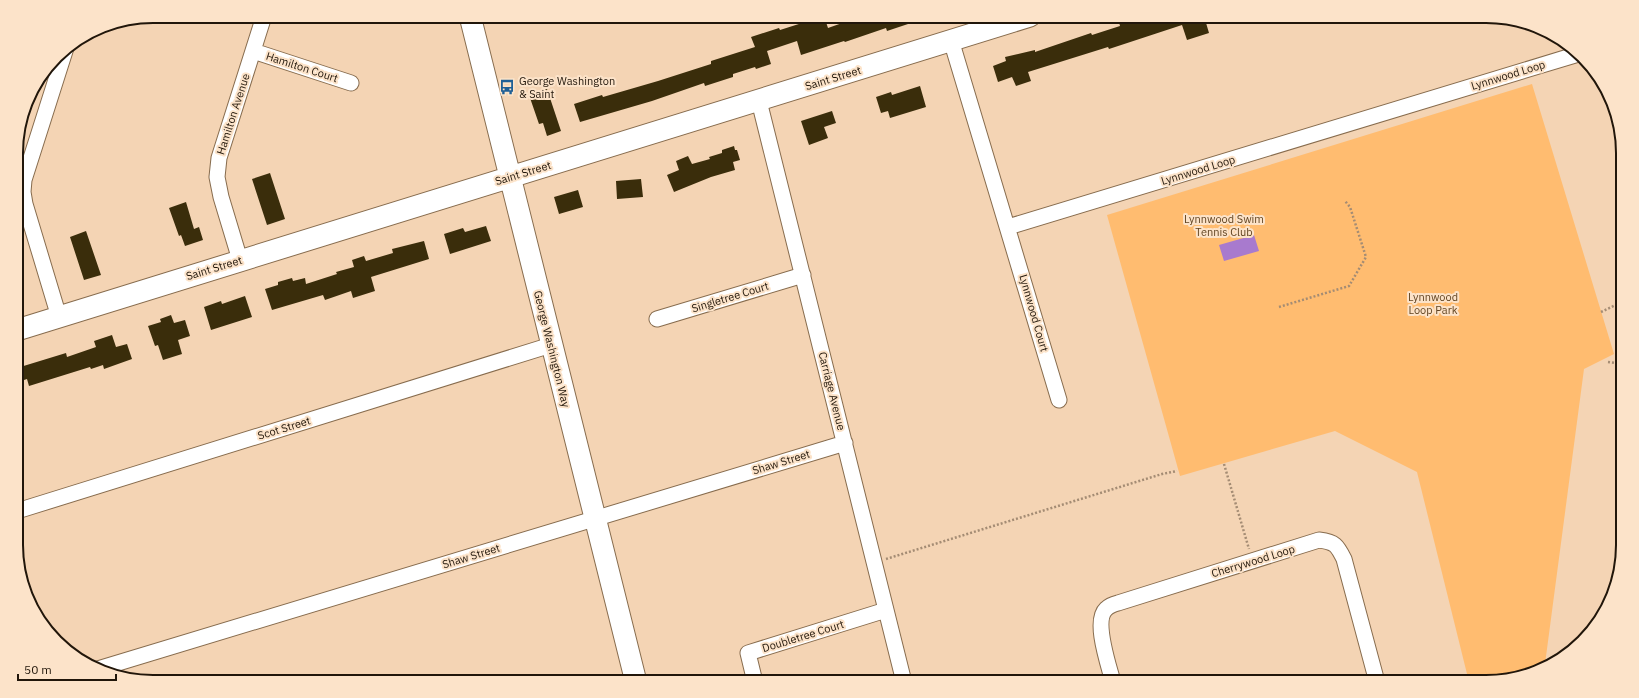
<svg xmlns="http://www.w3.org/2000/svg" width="1639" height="698" viewBox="0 0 1639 698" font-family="'IBM Plex Sans',sans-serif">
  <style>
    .green { fill: #ffbc70 }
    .water { fill: #a87ace }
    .building { fill: #3a2d0b }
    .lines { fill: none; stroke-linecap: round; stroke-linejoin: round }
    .street-casing { stroke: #876c4e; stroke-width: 17 }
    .secondary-casing { stroke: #876c4e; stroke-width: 23 }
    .path { stroke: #a48c74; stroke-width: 2.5; stroke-dasharray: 2 2; stroke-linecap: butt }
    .street { stroke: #fff; stroke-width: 15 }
    .secondary { stroke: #fff; stroke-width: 21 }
    .labels { text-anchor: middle; stroke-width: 4; stroke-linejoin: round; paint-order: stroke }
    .street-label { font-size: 11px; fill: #21160a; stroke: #fce3c9 }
    .poi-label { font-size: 11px; fill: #21160a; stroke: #fce3c9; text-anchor: start }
    .park-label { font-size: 11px; fill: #614422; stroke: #fce3c9 }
    .rim { fill: none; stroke: #21160a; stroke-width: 2 }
  </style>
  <rect width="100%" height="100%" fill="#f4d4b4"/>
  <path class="green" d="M1532 84 1614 354 1584 369 1545 664 1494 682H1469L1417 472 1335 431 1180 476 1107 215Z"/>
  <path class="water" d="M1254 235 1259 251 1224 261 1219 245Z"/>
  <path class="building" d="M824 16 828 28 862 16H926V18L887 31 886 28 845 42 844 41 801 55 797 41 767 51 771 64 756 69 755 67 733 74V77L705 86 704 83 652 101 580 122 574 104 602 95 603 97 658 81 711 64V61L755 47 751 37 779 28 780 30Z
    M1139 16H1204L1209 33 1187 40 1182 25 1109 49 1108 47 1028 72 1031 81 1016 86 1012 77 998 82 993 66 1006 61 1005 57 1035 50V52L1091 33 1092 35 1120 26 1119 22Z
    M920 86 926 107 890 118 888 111 881 113 876 97 891 92 892 95Z
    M547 89 561 131 547 136 543 123 539 124 529 95Z
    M832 111 836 123 824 127 828 138 809 145 801 121Z
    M734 146 735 150H737L740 160 733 162 735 170 711 177 674 192 667 175 679 170 676 161 688 156 692 164 710 159 709 157 722 153V150Z
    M270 173 285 219 267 225 252 179Z
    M641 179 643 197 617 199 616 181Z
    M578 190 583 207 559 214 554 197Z
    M186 202 194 229 199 227 203 240 185 246 181 235 179 236 169 208Z
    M486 226 491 241 450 254 444 234 463 228 465 232Z
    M86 231 101 275 84 280 70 237Z
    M424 241 429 259 371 277 375 291 353 298 351 291 325 300 323 295 272 310 265 289 278 285V282L292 278 293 281 305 278 306 284 337 274 336 272 354 267 352 260 364 256 366 261 393 253 392 249Z
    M245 296 252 317 211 330 204 307 221 301 222 304Z
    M171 315 174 323 185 320 190 336 178 340 182 354 163 360 158 345 155 346 148 326 161 322 160 319Z
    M112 335 116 347 127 344 132 359 104 369 103 365 91 369 90 367 29 386 27 379 21 381 17 368 66 353 67 357 96 347 94 341Z"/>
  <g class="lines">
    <g class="street-casing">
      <path id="street" d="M951 40 1059 400
        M253 51 351 83
        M759 101 904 682
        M1008 227 1575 55
        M240 260 221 197 217 177 219 158 264 16
        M59 317 25 204 23 192 24 180 66 48
        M657 319 803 275
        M17 511 551 345
        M98 669 845 443
        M755 682 748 653 886 610
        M1113 682C1109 666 1093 621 1106 609 1109 606 1114 604 1118 603L1319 540C1335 542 1337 545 1344 559L1377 682"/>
    </g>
    <g class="secondary-casing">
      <path id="secondary" d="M470 16 636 682
        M17 330 1030 16"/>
    </g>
    <path class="path" d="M1279 307 1349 286 1366 257 1350 207 1345 201
      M1601 312 1622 302
      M1608 362 1622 364
      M1224 464 1249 549
      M886 559 1162 474 1177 471"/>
    <use href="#street" class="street"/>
    <use href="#secondary" class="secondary"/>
  </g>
  <defs>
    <g id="bus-bare" transform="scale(1.2)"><path d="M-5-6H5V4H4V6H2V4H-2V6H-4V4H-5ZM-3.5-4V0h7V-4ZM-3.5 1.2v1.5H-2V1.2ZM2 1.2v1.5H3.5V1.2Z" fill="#1f5f95" stroke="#fce3c9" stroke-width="2.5" paint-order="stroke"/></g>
  </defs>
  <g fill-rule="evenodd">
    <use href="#bus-bare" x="507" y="87"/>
  </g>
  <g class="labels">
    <g class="street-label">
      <text transform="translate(302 67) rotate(18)" y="4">Hamilton Court</text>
      <text transform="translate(1508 75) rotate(-17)" y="4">Lynnwood Loop</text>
      <text transform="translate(833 78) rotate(-17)" y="4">Saint Street</text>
      <text transform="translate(233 114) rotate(-72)" y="4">Hamilton Avenue</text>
      <text transform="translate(1198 170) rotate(-17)" y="4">Lynnwood Loop</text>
      <text transform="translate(523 173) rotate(-17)" y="4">Saint Street</text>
      <text transform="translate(214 268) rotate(-17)" y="4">Saint Street</text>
      <text transform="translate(730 297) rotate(-17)" y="4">Singletree Court</text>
      <text transform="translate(1034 313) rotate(74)" y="4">Lynnwood Court</text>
      <text transform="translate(552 349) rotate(76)" y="4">George Washington Way</text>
      <text transform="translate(832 391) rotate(76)" y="4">Carriage Avenue</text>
      <text transform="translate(284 428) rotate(-17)" y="4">Scot Street</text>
      <text transform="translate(781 462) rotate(-17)" y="4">Shaw Street</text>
      <text transform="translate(471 556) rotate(-17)" y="4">Shaw Street</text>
      <text transform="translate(1253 561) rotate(-17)" y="4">Cherrywood Loop</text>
      <text transform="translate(803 636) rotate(-17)" y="4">Doubletree Court</text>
    </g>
    <g class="poi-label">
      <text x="519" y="85">George Washington<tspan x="519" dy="13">&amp; Saint</tspan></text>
    </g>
    <g class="park-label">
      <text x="1224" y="223">Lynnwood Swim<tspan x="1224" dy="13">Tennis Club</tspan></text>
      <text x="1433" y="301">Lynnwood<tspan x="1433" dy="13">Loop Park</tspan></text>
    </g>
  </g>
  <path d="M0 0H1639V698H0ZM153 23H1486A130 130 0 0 1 1616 153V545A130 130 0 0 1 1486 675H153A130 130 0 0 1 23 545V153A130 130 0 0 1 153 23Z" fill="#fce3c9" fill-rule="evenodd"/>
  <path class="rim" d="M153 23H1486A130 130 0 0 1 1616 153V545A130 130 0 0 1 1486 675H153A130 130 0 0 1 23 545V153A130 130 0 0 1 153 23Z"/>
  <path d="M18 674v6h98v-6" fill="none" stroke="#21160a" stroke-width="2"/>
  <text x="24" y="674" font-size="12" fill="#21160a" stroke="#fce3c9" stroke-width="3" paint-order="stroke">50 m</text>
</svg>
